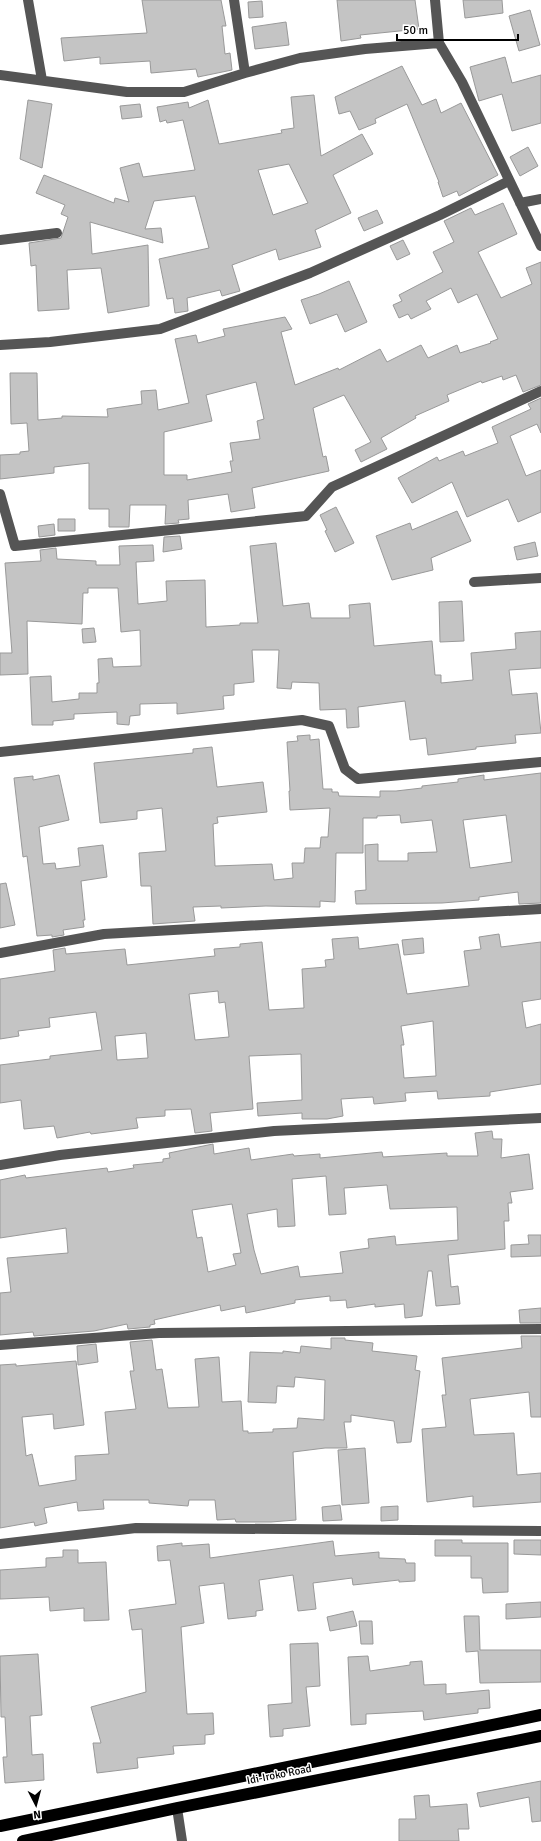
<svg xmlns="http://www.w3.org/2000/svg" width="541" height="1841" viewBox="0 0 541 1841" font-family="Signika,sans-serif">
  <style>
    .building { fill: #c4c4c4; stroke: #999; fill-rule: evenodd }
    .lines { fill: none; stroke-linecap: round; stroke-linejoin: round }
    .minor { stroke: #555; stroke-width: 10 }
    .highway { stroke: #000; stroke-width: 12 }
    .labels { text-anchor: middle; stroke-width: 3; stroke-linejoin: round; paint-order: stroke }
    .street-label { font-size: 11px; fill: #000; stroke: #fff }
  </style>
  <rect width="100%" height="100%" fill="#fff"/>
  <path class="building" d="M142 0H221L226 26H222L225 54 230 53 232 70 198 77 196 69 151 73 150 61 100 64V57L64 61 61 38 147 33Z
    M337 0H415L419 29 360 35 361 38 341 41Z
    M463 0H502L503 13 465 18Z
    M262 1 263 17 249 18 248 2Z
    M530 10 540 45 519 51 509 16Z
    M286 22 289 45 255 49 252 27Z
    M505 57 512 83 541 75V123L512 131 502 94 479 101 470 67Z
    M402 66 422 105 436 99 441 113 461 103 498 175 459 196 457 191 443 197 438 182H439L407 104 375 119 376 123 359 130 350 111 339 114 335 97Z
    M314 95 321 156 362 134 373 154 333 175 351 213 315 230 321 247 279 260 276 249 232 265 240 291 222 296 220 290 187 298 188 311 175 313 173 298 167 299 159 259 209 248 195 196 154 201 145 229 161 228 163 243 90 222 92 254 148 245 149 306 108 313 101 268 67 270 69 309 38 311 36 265 31 266 29 243 61 238 68 217 61 214 65 205 36 193 44 175 114 203 115 198 129 202 120 168 139 163 143 177 195 170 183 120 167 123 166 120 160 122 157 107 188 102 189 108 208 100 219 144 282 133 281 130 294 128 291 97ZM289 164 308 203 273 215 258 170Z
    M28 100 52 104 42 168 20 159Z
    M140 104 142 117 122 119 120 106Z
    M528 147 538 166 520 176 510 157Z
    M503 203 517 234 478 252 501 298 532 284 526 268 541 262V385L523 392 516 375 503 380 502 376 482 383 481 381 447 395 449 401 415 416 416 418 381 438 387 449 361 462 355 450 371 442 344 395 313 408 323 457 326 456 329 471 252 488 255 508 231 512 228 494 188 500 189 519 178 520 179 523 165 524 166 505H130L129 527H109V509H89V463L54 467V473L0 479V455L20 454V452L29 451 27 423 11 424 10 373H37L38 420 62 418V416L108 417 107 409 142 404 141 391 156 390 158 410 189 403 175 339 196 335 198 343 225 336 223 329 285 317 292 329 281 332 295 385 338 368 339 370 380 349 387 362 421 345 428 358 457 345 460 353 491 343 490 342 498 339 477 294 458 303 451 288 426 301 431 309 411 319 408 314 399 318 393 305 402 301 399 295 443 272 433 252 454 242 444 221 471 208 475 215ZM256 382 264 419 257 421 260 439 230 443 233 461H230L232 472 187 480V475H164V432L212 421 206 395Z
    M377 210 383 223 364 231 358 218Z
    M403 240 410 254 397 260 390 246Z
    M349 281 367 322 345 332 337 314 310 324 301 300 319 294Z
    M541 398V433L537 424 510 436 526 476 541 470V512L518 522 508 499 467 517 452 482 412 503 398 478 437 457 439 461 463 451 465 456 498 443 492 427 531 409 528 404Z
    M336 507 354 543 335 552 325 531 327 530 320 515Z
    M457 511 471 541 431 558 433 570 392 580 376 536 410 523 412 530Z
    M58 519H75V531H58Z
    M54 524 55 535 39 537 38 526Z
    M180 536 182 549 163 552 164 537Z
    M535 542 538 556 517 560 514 547Z
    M276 543 283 606 309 603 311 618H350L349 605 370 603 374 646 432 641 435 675H441V683L473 680 471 653 516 649 515 633 541 631V668L509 670 512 695 537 693 541 733 515 735 516 743 476 747V749L428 755 426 738 410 740 405 701 358 707 359 727 347 728 346 709 320 710 319 683 292 682 291 689 277 688 279 650H252L254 682 234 684V695L223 696 224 709 177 714V703L140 704V715L130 716 129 725 117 724V712L74 714V719L53 721V725H32L30 677 51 676 52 702 79 699V693H97V683H99L98 659 112 658 113 667 141 666 140 630 121 632 118 588H88V593H83L82 624 27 621 28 674 0 675V653H12L5 563 41 561 40 550 56 548 57 559 96 561V565H120L119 546 153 545 154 561 136 562 138 604 167 601 166 581 205 580 206 627 240 625V623H258L250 546Z
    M462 601 464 641 440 642 439 602Z
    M94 628 96 642 83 643 82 629Z
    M310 735V740L319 739 323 789H332V792H338L339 796 380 797V791H396L422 788V786L458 782V779L484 775V780L541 773V903L519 904 518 892 479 897V900L442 903 356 904 355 891 366 890 365 845 378 844V861H408V853L437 852 432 820 401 823 400 815 377 816V818H363V853H336L335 902 320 901V907L266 906 221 908V906L193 907 195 921 153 924 151 886H141L139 853 166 851 162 808 137 811V819L100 823 94 763 193 753V749L212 747 217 787 263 782 267 812 217 817 218 823 213 824 215 866 272 864 274 880 293 878 292 863H304L305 848H320L321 837H328L330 808 290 810 289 791H290L287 742 298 741 297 736ZM506 815 512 862 470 868 463 820Z
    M59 775 69 820 39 827 43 864 55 863 56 869 80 866 78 848 103 845 107 877 81 881 85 920H83L84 927 63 930 64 935 52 937V935L37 936 27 856 23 857 14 778 33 776V780Z
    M6 883 15 925 0 928V884Z
    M499 934 501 947 541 942V999L522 1002 526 1028 541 1024V1084L490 1092V1096L438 1099 437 1091 405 1093 406 1101 374 1104 373 1097 341 1099 343 1116 327 1119H302V1113L258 1116 257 1103 302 1100 301 1054 249 1056 253 1109 210 1113 212 1131 195 1133 191 1109 165 1110V1116L136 1118 138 1128 91 1134 90 1132 57 1138 54 1126 24 1129 21 1100 0 1103V1065L50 1059V1056L102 1050 96 1012 49 1018 50 1027 18 1031 19 1036 0 1039V979L55 971 53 950 65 948 66 954 125 949 127 965 215 956 214 949 240 947V944L262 942 269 1010 304 1008 302 969 326 967 325 960 334 959 332 939 358 937 359 949 398 944 407 994 469 986 464 951 481 949 479 937ZM218 991 219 1003 225 1002 229 1037 195 1040 189 994ZM433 1021 436 1076 404 1078 401 1045H404L401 1026ZM146 1033 148 1058 117 1060 115 1036Z
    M423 938 424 953 404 955 402 940Z
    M492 1131 493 1139H502L501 1158 529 1154 533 1189 510 1192 512 1203H508L509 1221H504L505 1249 448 1255 451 1287 458 1286 460 1304 436 1306 432 1271H428L422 1316 405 1318 404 1304 375 1307V1304L347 1308 346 1300 330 1301V1296L295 1300V1303L246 1313 245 1306 221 1311 220 1305 154 1320 155 1324 150 1325V1327L128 1329 127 1324 94 1331 34 1336 33 1332 0 1335V1293L11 1292 7 1258 68 1253 66 1228 0 1238V1180L25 1175 26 1178 82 1171 107 1168 108 1172 134 1168 133 1165 163 1162V1159L170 1158 169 1153 213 1144 214 1154 249 1148 251 1160 293 1154 294 1156 320 1154V1158L382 1152 383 1157 447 1153V1156H478L475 1133ZM326 1176 329 1215 346 1214 344 1188 387 1185 390 1209 457 1207 458 1240 396 1245 395 1236 368 1239 369 1248 340 1252 343 1273 300 1277 298 1266 261 1274 254 1250 247 1214 277 1209 278 1227 295 1226 292 1179ZM232 1204 241 1253 233 1254 236 1265 208 1272 202 1237 197 1238 192 1210Z
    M528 1235H541V1256L511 1257V1245L529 1244Z
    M541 1308V1323H520L519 1310Z
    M521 1336H541V1417H531L529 1392 470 1399 474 1435 514 1433 517 1475 541 1473V1502L473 1507V1496L427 1502 422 1429 446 1427 442 1395H446L442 1358 522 1348Z
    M331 1338H345V1340L373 1343 372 1351 417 1356 415 1370 420 1371 411 1442 397 1443 394 1421 351 1415V1422H344L347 1448H325L293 1452 296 1520 271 1522H236L235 1519 217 1520 215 1500H189L188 1506 149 1503V1500H103L104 1509 78 1511 77 1502 44 1508 47 1523 35 1526 34 1522 0 1528V1365L16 1364V1366L76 1361 84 1425 54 1429 53 1414 22 1417 26 1456 32 1454 39 1486 76 1480 75 1456 109 1454 105 1412 136 1409 130 1371H134L130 1342 152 1340 156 1370 162 1369 168 1408 199 1407 195 1359 219 1357 222 1402 241 1401 243 1431H248V1433L273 1432V1429L297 1428 298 1418 324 1420 325 1380 295 1377 294 1387 277 1386 276 1403 248 1402 250 1352 283 1353V1351L300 1353 301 1346 331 1349Z
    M96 1344 98 1362 78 1365 77 1346Z
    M365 1448 369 1503 342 1505 338 1450Z
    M340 1505 342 1520 323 1521 322 1507Z
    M398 1506V1520L381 1521V1507Z
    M435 1540H462V1543H508V1592L483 1593 482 1578H471V1556H435Z
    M514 1540H541V1555L514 1554Z
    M333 1541 335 1556 379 1552V1558L405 1559 406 1563H415V1581L399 1582V1580L353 1585 352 1578 313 1583 316 1609 298 1611 293 1575 259 1580 263 1610 256 1611V1616L228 1619 224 1583 199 1586 204 1623 181 1627 187 1714 213 1713 214 1734 205 1735V1744L173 1746 174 1754 137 1758 138 1768 97 1773 93 1743H101L91 1707 146 1692 142 1629 132 1630 129 1610 176 1604 170 1560 158 1561 157 1546 182 1543V1546L209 1544 210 1558Z
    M63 1550H78V1563L106 1562 109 1620 84 1621V1608L50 1611 49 1597 0 1599V1570L46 1567V1558L63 1557Z
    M541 1602V1617L506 1619V1604Z
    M353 1611 357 1626 330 1631 327 1617Z
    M464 1616H479L480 1650H541V1682L480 1683 478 1651 466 1652Z
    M359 1621H372L373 1644H361Z
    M318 1643 320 1686 306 1687 310 1726 283 1729V1736L270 1737 268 1705 292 1703 290 1644Z
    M38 1654 42 1715 30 1716 32 1755 43 1754 44 1780 5 1783 3 1757H7L5 1717H1L0 1656Z
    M368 1656 370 1671 410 1665V1662L422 1661 424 1685 446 1684V1694L489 1690 490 1708 478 1709V1713L424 1720 423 1711 366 1714V1724L351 1725 348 1657Z
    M541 1781V1821L532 1822 529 1797 480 1807 477 1793Z
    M429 1795 430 1807 467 1804 469 1829H458L459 1841H399V1819H416L414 1796Z"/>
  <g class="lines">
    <path class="minor" d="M28 0 42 80
      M234 0 245 73
      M435 0 439 43 462 82 541 246
      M0 75 127 92H184L245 73 300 58 365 49 439 43
      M520 203 541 199
      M0 240 57 233
      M0 345 50 342 160 329 310 273 440 215 509 181
      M0 494 15 546 306 516 332 487 541 391
      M474 582 541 578
      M0 752 302 720 329 726 345 769 358 779 541 762
      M0 953 104 934 541 909
      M0 1165 60 1155 274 1131 541 1118
      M0 1345 159 1333 541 1329
      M0 1544 136 1528 541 1531
      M177 1808 182 1841"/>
    <path class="highway" d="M0 1826 541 1715
      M23 1841 177 1808 541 1736"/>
  </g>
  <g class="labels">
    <g class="street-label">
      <text transform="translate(279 1774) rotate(-11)" y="4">Idi-Iroko Road</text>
    </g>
  </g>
  <g transform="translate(36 1805) rotate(174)" stroke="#ffffff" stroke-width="3" paint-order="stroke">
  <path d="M0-3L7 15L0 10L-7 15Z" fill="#000000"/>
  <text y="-6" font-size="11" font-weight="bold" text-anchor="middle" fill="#000000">N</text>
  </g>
  <path d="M397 34v6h121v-6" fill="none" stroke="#000000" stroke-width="2"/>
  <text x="403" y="34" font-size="12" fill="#000000" stroke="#ffffff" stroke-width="3" paint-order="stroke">50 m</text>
</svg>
